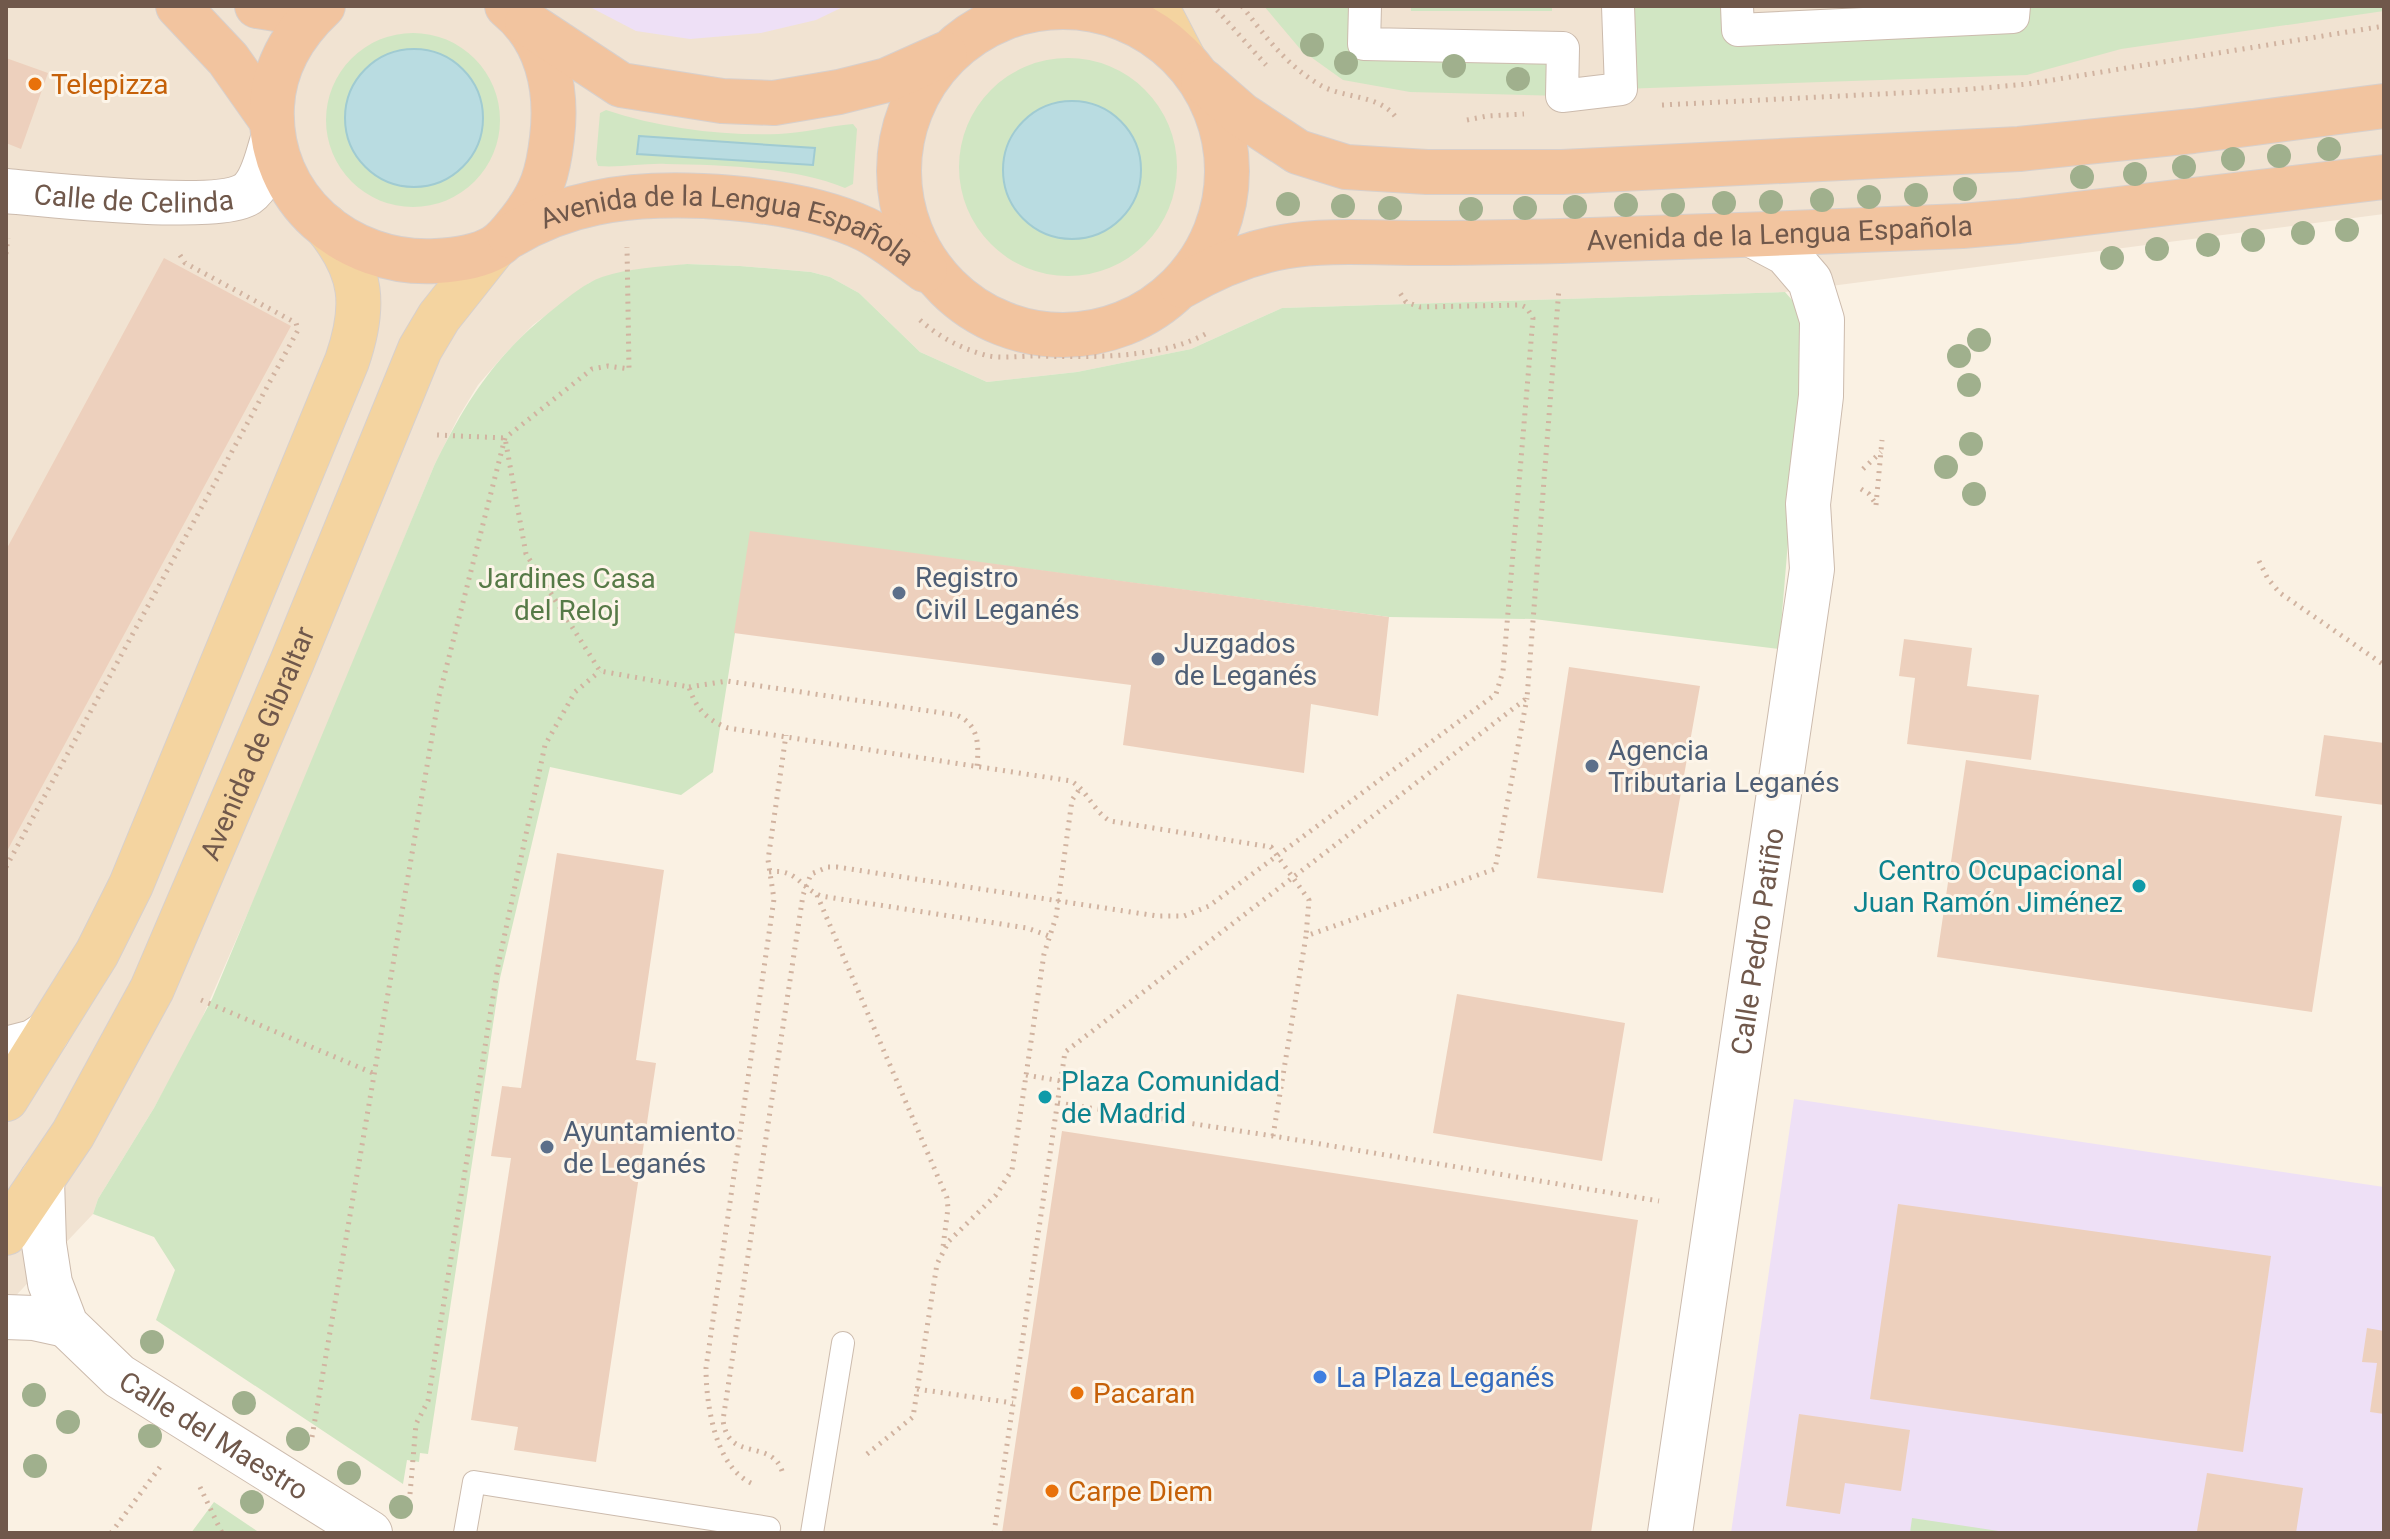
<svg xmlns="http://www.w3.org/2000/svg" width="2390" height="1539" viewBox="0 0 2390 1539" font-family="Roboto,sans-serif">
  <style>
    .residential { fill: #f1e3d2 }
    .education { fill: #eee0f6 }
    .green { fill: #d1e6c3; fill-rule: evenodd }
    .water { fill: #b9dce1; stroke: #a0cbd2; stroke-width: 2 }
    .building { fill: #edd0bd }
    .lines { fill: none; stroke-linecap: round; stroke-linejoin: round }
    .service-casing { stroke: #ccbbad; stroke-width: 24 }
    .pedestrian-casing { stroke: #ccbbad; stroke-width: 34 }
    .minor-casing { stroke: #ccbbad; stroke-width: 46 }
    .primary-casing { stroke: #d7d0cd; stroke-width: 46 }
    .trunk-casing { stroke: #d7d0cd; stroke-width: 46 }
    .path { stroke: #d1b3a0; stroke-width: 5; stroke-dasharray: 2 6; stroke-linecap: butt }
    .service { stroke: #fff; stroke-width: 22 }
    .pedestrian { stroke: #fff; stroke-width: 32 }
    .minor { stroke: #fff; stroke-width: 44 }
    .primary { stroke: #f4d4a0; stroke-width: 44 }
    .trunk { stroke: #f2c49f; stroke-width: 44 }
    .tree { fill: #a0b08d }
    .food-dot { fill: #e8710a; stroke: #fdf5e9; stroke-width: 3 }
    .service-dot { fill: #5c6f8a; stroke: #fdf5e9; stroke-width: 3 }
    .culture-dot { fill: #0f9aa8; stroke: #fdf5e9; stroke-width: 3 }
    .shop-dot { fill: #3f7fe0; stroke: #fdf5e9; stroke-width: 3 }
    .labels { text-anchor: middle; stroke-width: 6; stroke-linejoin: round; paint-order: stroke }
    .food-label { font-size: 28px; fill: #c56008; stroke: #fdf5e9; text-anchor: start }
    .street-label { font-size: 28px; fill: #70584b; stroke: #fdf5e9 }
    .service-label { font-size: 28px; fill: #4e5e75; stroke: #fdf5e9; text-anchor: start }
    .park-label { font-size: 28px; fill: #567a47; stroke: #fdf5e9 }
    .culture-label { font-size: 28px; fill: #0d838f; stroke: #fdf5e9; text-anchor: end }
    .shop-label { font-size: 28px; fill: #366cbe; stroke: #fdf5e9; text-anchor: start }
  </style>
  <rect width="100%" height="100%" fill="#faf1e3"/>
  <path class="residential" d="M6 6H2384V214L1785 292 1282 308 1191 349 1077 372 987 382 920 352 859 293 830 277 811 272 740 266 687 264 604 277 589 283 533 325 504 355 478 385 458 418 434 466 278 844 195 1034 154 1108 98 1199 93 1214 6 1306Z"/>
  <path class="education" d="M588 6H845L816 20 761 33 690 39 636 31Z
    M1794 1099 2384 1187V1533H1731Z"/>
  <path class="green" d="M1264 6H1365L1364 44 1563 48 1562 96 1410 92 1343 80 1301 50Z
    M1411 6H1552V11H1411Z
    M1618 6H1737L1738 30 2014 6H2384V11L2121 49 2027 75 1621 89Z
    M326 120a87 87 0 1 1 174 0a87 87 0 1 1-174 0Z
    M959 167a109 109 0 1 1 218 0a109 109 0 1 1-218 0Z
    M606 110C660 128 722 136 779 134 804 133 828 126 853 124L857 129 853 184 845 188C795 167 720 165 666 164 644 163 620 168 598 166L596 159 600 113ZM639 136 815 148 813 165 638 153Z
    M687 264 740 266 811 272 830 277 859 293 920 352 987 382 1077 372 1191 349 1282 308 1785 292 1799 308 1804 352 1779 649 1534 619 1389 617 751 532 713 772 681 795 550 767 500 978 428 1454 420 1453 419 1462 407 1460 403 1484 156 1320 175 1270 154 1237 93 1214 98 1199 154 1108 212 999 434 466C467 399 496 354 556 307 570 296 585 283 602 277 629 268 659 267 687 264Z
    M214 1502 260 1533H191Z
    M1912 1518 2012 1533H1910Z"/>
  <path class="water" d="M345 118a69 69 0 1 1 138 0a69 69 0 1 1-138 0Z
    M1003 170a69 69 0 1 1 138 0a69 69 0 1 1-138 0Z
    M639 136 815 148 813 165 637 154Z"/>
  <path class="building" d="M6 58 48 73 21 149 6 143Z
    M164 258 291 326 6 853V550Z
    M750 531 1389 617 1378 716 1311 704 1304 773 1123 745 1131 685 734 633Z
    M1904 639 1972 648 1967 686 2039 695 2031 760 1907 744 1915 678 1899 676Z
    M1569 667 1700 686 1663 893 1537 878Z
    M2324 735 2384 743V805L2315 796Z
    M1966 760 2342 816 2312 1012 1937 957Z
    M557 853 664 870 636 1060 656 1063 596 1462 514 1450 518 1427 471 1420 511 1158 491 1156 502 1086 521 1088Z
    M1457 994 1625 1023 1602 1161 1433 1133Z
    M1062 1131 1638 1220 1591 1533H1002Z
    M1898 1204 2271 1256 2243 1452 1870 1399Z
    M2367 1328 2384 1331V1414L2370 1412 2377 1363 2362 1362Z
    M1799 1414 1910 1430 1901 1491 1845 1483 1840 1514 1786 1506Z
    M2207 1473 2303 1488 2296 1533 2197 1531Z"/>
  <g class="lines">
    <g class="service-casing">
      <path id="service" d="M465 1533 474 1482 769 1528
        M812 1533 843 1343"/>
    </g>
    <g class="pedestrian-casing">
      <path id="pedestrian" d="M1365 6 1364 44 1563 48 1562 96 1621 89 1618 6
        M1737 6 1738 30 2013 17 2014 6"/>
    </g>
    <g class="minor-casing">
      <g id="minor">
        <path id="s1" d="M6 191C49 195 216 213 247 194 263 183 267 156 273 139"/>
        <path d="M6 1049 33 1042 47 1033"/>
        <path id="s2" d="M42 1180 44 1244 50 1283 66 1325 119 1376 370 1533"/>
        <path d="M6 1317 34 1318 66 1325"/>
        <path id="s3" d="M1670 1533 1812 569 1808 504 1821 396 1822 320 1810 281 1786 253 1752 235"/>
      </g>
    </g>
    <g class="primary-casing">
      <g id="primary">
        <path d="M1156 6 1183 58"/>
        <path d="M6 1099 97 953 131 885 347 361C366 306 363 271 326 226"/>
        <path id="s4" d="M6 1233 73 1134 152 989 292 662 420 349 439 317 493 249"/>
      </g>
    </g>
    <g class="trunk-casing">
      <g id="trunk">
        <path d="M178 6 228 59 271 120"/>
        <path d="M257 6 276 9 308 6"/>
        <path d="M323 6C294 33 274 66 272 106 267 199 347 266 436 261 456 260 478 257 495 247 506 240 512 231 520 221 542 193 548 173 552 138 558 88 547 38 507 6"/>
        <circle cx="1063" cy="171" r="164"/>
        <path d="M527 23 621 85 722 101 774 103 839 92 887 80 945 54"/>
        <path d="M1203 81 1242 115 1298 152 1346 167 1427 172H1562L2019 149 2193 131 2384 106"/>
        <path id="s5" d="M510 236C537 220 565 209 595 203 668 187 797 197 865 229 886 239 906 256 925 270"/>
        <path id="s6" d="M1182 286C1274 232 1327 243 1428 243 1472 243 1517 242 1561 241 1695 237 1828 232 1962 226L2019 221 2384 177"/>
      </g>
    </g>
    <path class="path" d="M1242 6C1265 36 1286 65 1320 85 1344 99 1381 94 1397 119
      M1217 10 1266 65
      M1662 105 1960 90 2028 84 2384 26
      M1467 120 1487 116 1524 114
      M6 254 8 238
      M920 320C939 337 960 348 985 355 999 359 1019 356 1034 356 1088 357 1161 360 1209 332
      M437 435 505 438 526 554 600 671 689 687C696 709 707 720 728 728L1071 781C1088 791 1093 811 1110 821L1271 847 1309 900 1306 936
      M1863 469 1881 452
      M1861 489 1869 494 1876 504
      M1876 505 1882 440
      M2259 561 2268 579 2280 593 2384 665
      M689 687 727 681 956 715C979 724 979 745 977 766
      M6 867 298 330 296 323 185 263 178 252
      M769 872C797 868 799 887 821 896L1027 928 1049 936
      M817 895 947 1198 948 1208 943 1247
      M201 1000 375 1074
      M1026 1075 1061 1081
      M1058 1103 1273 1136 1659 1201
      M1273 1136 1306 936 1495 869 1527 698
      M917 1389 1013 1403
      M312 1437 439 696 505 438 592 369 608 366 629 369 627 247
      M867 1454 913 1417 937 1264 949 1241 996 1195 1012 1170 1044 954 1056 917 1072 800 1081 787
      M782 1471C771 1438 728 1463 723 1420L803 895 811 874 828 867H837L1157 916H1184L1209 906 1496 694 1503 671 1533 318 1527 308 1521 305 1420 307 1406 302 1400 293
      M751 1483C715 1466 706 1404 706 1368L774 899 768 860 786 735
      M200 1487 222 1533
      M410 1494 416 1424 428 1401 498 966 545 745 575 692 600 671
      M111 1533 163 1463
      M994 1533 1065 1052 1527 698 1559 288"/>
    <use href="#service" class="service"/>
    <use href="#pedestrian" class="pedestrian"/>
    <use href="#minor" class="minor"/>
    <use href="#primary" class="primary"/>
    <use href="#trunk" class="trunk"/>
  </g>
  <g class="tree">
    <circle cx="1312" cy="45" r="12"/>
    <circle cx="1346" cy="63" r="12"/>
    <circle cx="1454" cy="66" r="12"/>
    <circle cx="1518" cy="79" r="12"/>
    <circle cx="2329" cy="149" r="12"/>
    <circle cx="2279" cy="156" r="12"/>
    <circle cx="2233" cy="159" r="12"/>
    <circle cx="2184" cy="167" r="12"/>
    <circle cx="2135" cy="174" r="12"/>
    <circle cx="2082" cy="177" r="12"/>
    <circle cx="1965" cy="189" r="12"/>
    <circle cx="1916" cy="195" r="12"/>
    <circle cx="1869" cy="197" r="12"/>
    <circle cx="1822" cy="200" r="12"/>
    <circle cx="1771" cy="202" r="12"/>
    <circle cx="1724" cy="203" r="12"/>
    <circle cx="1288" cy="204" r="12"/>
    <circle cx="1626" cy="205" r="12"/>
    <circle cx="1673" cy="205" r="12"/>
    <circle cx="1343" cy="206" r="12"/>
    <circle cx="1575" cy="207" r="12"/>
    <circle cx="1390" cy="208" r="12"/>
    <circle cx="1525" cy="208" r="12"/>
    <circle cx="1471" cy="209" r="12"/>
    <circle cx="2347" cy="230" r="12"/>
    <circle cx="2303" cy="233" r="12"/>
    <circle cx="2253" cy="240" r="12"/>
    <circle cx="2208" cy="245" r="12"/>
    <circle cx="2157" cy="249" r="12"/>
    <circle cx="2112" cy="258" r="12"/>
    <circle cx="1979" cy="340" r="12"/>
    <circle cx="1959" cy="356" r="12"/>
    <circle cx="1969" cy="385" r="12"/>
    <circle cx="1971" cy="444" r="12"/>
    <circle cx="1946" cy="467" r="12"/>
    <circle cx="1974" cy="494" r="12"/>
    <circle cx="152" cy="1342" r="12"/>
    <circle cx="34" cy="1395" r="12"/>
    <circle cx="244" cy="1403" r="12"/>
    <circle cx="68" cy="1422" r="12"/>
    <circle cx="150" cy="1436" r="12"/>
    <circle cx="298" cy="1439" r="12"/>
    <circle cx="35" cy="1466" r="12"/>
    <circle cx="349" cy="1473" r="12"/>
    <circle cx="252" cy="1502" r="12"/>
    <circle cx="401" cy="1507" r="12"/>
  </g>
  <g class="food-dot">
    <circle cx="35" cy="84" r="8"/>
    <circle cx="1077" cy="1393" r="8"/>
    <circle cx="1052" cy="1491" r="8"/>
  </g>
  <g class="service-dot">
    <circle cx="899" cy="593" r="8"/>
    <circle cx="1158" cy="659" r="8"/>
    <circle cx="1592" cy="766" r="8"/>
    <circle cx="547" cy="1147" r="8"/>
  </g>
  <g class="culture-dot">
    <circle cx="2139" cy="886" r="8"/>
    <circle cx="1045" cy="1097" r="8"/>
  </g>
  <circle class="shop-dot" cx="1320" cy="1377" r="8"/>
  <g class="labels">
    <g class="food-label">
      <text x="51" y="94">Telepizza</text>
      <text x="1093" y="1403">Pacaran</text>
      <text x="1068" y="1501">Carpe Diem</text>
    </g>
    <g class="street-label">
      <text dy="10" stroke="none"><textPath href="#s1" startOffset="128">Calle de Celinda</textPath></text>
      <text dy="10" stroke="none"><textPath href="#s6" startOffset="606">Avenida de la Lengua Española</textPath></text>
      <text dy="10" stroke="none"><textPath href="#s5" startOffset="228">Avenida de la Lengua Española</textPath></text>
      <text dy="10" stroke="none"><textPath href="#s4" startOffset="552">Avenida de Gibraltar</textPath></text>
      <text dy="10" stroke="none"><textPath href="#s3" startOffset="598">Calle Pedro Patiño</textPath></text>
      <text dy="10" stroke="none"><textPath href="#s2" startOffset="334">Calle del Maestro</textPath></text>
    </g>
    <g class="service-label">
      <text x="915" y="587">Registro<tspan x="915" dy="32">Civil Leganés</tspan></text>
      <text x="1174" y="653">Juzgados<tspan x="1174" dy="32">de Leganés</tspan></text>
      <text x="1608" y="760">Agencia<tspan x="1608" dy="32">Tributaria Leganés</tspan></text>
      <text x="563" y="1141">Ayuntamiento<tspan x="563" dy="32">de Leganés</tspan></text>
    </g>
    <g class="park-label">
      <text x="567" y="588">Jardines Casa<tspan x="567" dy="32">del Reloj</tspan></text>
    </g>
    <g class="culture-label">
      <text x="2123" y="880">Centro Ocupacional<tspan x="2123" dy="32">Juan Ramón Jiménez</tspan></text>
      <text x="1061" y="1091" text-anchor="start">Plaza Comunidad<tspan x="1061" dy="32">de Madrid</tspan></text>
    </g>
    <g class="shop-label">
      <text x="1336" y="1387">La Plaza Leganés</text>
    </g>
  </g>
  <rect width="2390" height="1539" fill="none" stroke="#70584b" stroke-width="16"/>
</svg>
